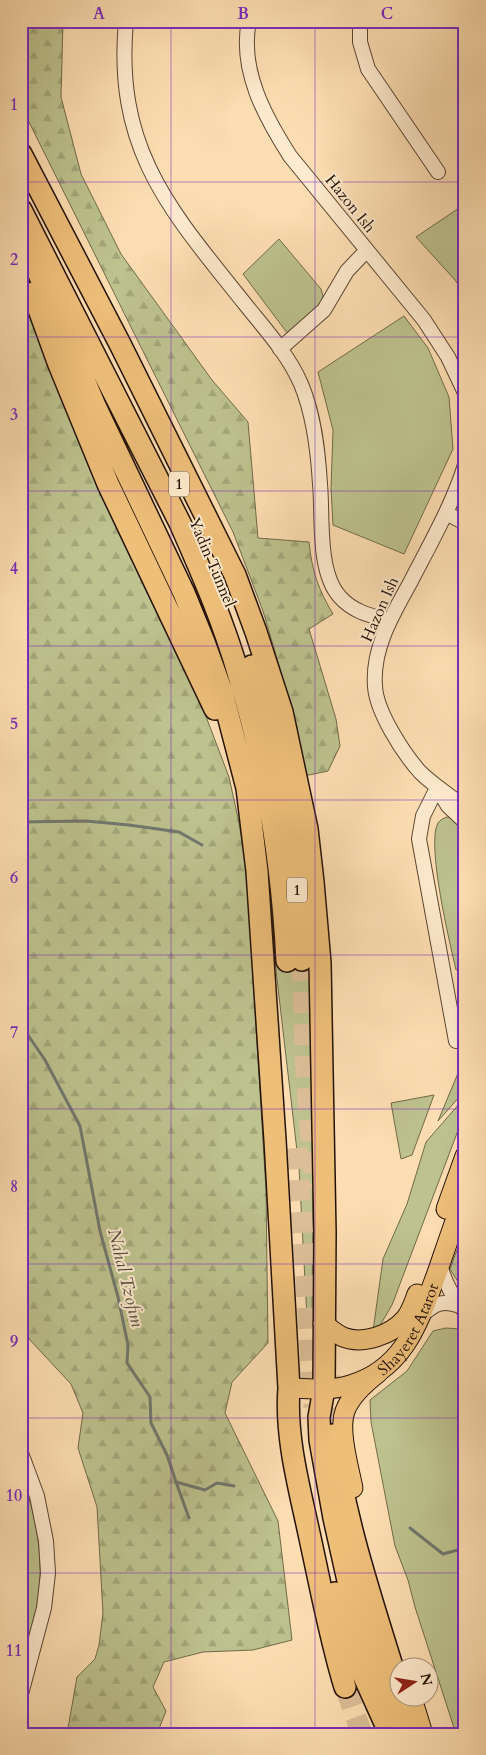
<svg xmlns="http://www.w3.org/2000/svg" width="486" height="1755" viewBox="0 0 486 1755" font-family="Cardo,serif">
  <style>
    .green { fill: #bdc28e; stroke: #706a4a }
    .forest { fill: url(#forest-firs); stroke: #706a4a }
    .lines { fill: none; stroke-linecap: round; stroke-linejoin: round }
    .stream { stroke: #70776e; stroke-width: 3 }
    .highway-tunnel { stroke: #dcbf98; stroke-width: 21; stroke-dasharray: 21 11; stroke-linecap: butt }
    .minor-casing { stroke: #5a4531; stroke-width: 16 }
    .major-casing { stroke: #241206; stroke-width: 21 }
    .highway-casing { stroke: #241206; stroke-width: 24 }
    .minor { stroke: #feeacd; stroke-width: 14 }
    .major { stroke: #eebf79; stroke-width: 19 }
    .highway { stroke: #eebf79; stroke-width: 21 }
    .grid { fill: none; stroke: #7b2cbf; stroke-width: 1; stroke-opacity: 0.55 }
    .labels { text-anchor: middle; stroke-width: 4; stroke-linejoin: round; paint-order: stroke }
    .shield { fill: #feeacd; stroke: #655342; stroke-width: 1 }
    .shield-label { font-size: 15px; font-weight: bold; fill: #241206 }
    .street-label { font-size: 16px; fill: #241206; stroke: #feeacd }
    .water-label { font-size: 18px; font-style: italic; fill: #504d43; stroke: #feeacd }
    .neatline { fill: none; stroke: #7b2cbf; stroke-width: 2 }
    .grid-label { font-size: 16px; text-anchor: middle; font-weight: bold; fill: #7b2cbf }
  </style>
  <defs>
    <pattern id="forest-firs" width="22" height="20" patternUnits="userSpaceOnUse" patternTransform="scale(1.25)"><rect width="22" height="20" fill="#bdc28e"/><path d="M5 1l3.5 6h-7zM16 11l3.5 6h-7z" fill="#a2a679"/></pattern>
  </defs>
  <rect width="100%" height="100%" fill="#fddeb2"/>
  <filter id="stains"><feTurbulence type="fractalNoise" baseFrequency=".004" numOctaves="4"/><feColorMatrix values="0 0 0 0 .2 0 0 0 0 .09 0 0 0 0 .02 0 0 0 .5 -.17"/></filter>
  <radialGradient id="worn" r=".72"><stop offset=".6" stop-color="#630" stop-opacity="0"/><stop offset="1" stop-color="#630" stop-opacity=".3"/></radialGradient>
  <path class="green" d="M465 204V294L455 280 416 237Z
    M279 239 321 289 323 296 321 303 288 334 243 274Z
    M404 316 428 348 449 397 453 449 404 554 333 525 331 488 333 430 318 372Z
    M447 817 451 818 465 833V968L456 970C450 944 426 844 438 823 440 820 444 818 447 817Z
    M275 962 311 963 314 1067 312 1318H307L299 1168Z
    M465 1028V1085L461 1095 438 1121 461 1066 463 1033Z
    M434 1095 412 1155 401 1159 391 1103Z
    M465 1095V1112L392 1305 379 1327 373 1331 383 1259 407 1204 426 1142 459 1104Z
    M465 1228V1293L450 1269Z
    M446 1328 460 1329 465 1334V1734H456L415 1607 408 1580 395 1546 371 1422 370 1400 407 1371 433 1331Z
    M21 1475C37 1517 45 1562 37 1607 34 1627 27 1647 21 1667Z"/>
  <path class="forest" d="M21 21H63L61 97 81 174 121 254 212 380 248 422 258 538 309 542C312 571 318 589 333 614L309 629 336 719 340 746 328 771 304 776 297 727 263 611 233 532 21 106Z
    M21 286 64 399 142 582 199 698 229 777 238 818 246 863 266 1190 268 1343 232 1382 225 1413 278 1521 292 1640 253 1650 203 1652 164 1662 153 1687 166 1711 157 1734H67L77 1677 95 1659 99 1645 103 1613 97 1507 78 1448 83 1413 71 1384 30 1340 21 1322Z"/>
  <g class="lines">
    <path class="stream" d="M21 822 86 821 129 825 179 832 202 845
      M21 1025 45 1060 80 1126 100 1231 118 1297 128 1345 127 1363 150 1397 151 1423 167 1455 176 1482 205 1490 217 1483 234 1486
      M176 1482 189 1518
      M410 1528 443 1554 465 1548"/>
    <path class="highway-tunnel" d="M302 960 306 1075 315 1189
      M297 1148 314 1407
      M330 1376 336 1450
      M345 1687 362 1734"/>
    <g class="minor-casing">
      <path id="minor" d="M126 21C114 150 170 210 245 304 265 329 288 354 301 384 314 415 318 450 320 484 323 516 317 572 340 597 353 612 372 616 390 621
        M249 21C239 70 265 117 290 156L424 320 448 357 465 393
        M360 21V42L368 69 438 172
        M280 349 324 310 347 271 367 250
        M465 465C452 506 430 544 410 583 393 614 372 648 375 686 376 711 403 753 420 772 434 786 450 795 465 808
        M446 513 465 523
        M437 788 423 816 419 839 456 1041
        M439 791 448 806 465 822
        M440 1265C445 1283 452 1297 465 1312
        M422 1315C436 1303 442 1300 460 1306
        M21 1453 37 1496 46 1541 48 1573 44 1608 21 1694"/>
    </g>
    <g class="major-casing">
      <g id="major">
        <path d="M446 1209 465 1156"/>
        <path d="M323 1323C329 1328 336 1334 343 1337 363 1345 391 1335 405 1319 411 1312 414 1302 417 1294"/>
        <path id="s1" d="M289 1388C309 1389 331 1391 350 1385 405 1369 419 1321 437 1273 446 1247 455 1220 465 1194"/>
        <path d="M353 1488C349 1468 338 1430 345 1411 351 1395 365 1383 378 1373"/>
        <path d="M412 1698 423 1734"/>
      </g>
    </g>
    <g class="highway-casing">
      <path id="highway" d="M21 154 120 344 235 575 256 632 282 712 307 829 313 882 320 963 325 1233 324 1389 319 1417 320 1440 334 1518 349 1585 357 1614 384 1683 408 1734
        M21 210 180 523C202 573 224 623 239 676 267 768 282 864 287 961
        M21 232 96 408 184 593 204 642 222 692 247 788 257 871 275 1140 289 1388C285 1438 300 1490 310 1538 321 1588 330 1638 345 1687
        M33 293 58 362 108 484 215 709
        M252 666C283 760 298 861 302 960
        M333 1435C344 1518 371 1598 396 1679
        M335 1593 357 1661 390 1734"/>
    </g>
    <use href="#minor" class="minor"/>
    <use href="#major" class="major"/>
    <use href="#highway" class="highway"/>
  </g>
  <path class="grid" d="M171 21V1734M315 21V1734M21 182H465M21 337H465M21 491H465M21 646H465M21 800H465M21 955H465M21 1109H465M21 1264H465M21 1418H465M21 1573H465"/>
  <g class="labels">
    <g class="shield">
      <rect x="169" y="471.5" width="20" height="25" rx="4"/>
      <rect x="287" y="877.5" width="20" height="25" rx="4"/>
    </g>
    <g class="shield-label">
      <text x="179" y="489">1</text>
      <text x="297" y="895">1</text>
    </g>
    <g class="street-label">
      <text transform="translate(351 203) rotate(51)" y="6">Hazon Ish</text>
      <text transform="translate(213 562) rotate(67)" y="6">Yadin Tunnel</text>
      <text transform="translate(379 609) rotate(-66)" y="6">Hazon Ish</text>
      <text dy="6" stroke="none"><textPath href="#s1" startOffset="146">Shayeret Atarot</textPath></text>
    </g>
    <g class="water-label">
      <text transform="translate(126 1278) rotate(76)" y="6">Nahal Tzofim</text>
    </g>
  </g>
  <rect width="486" height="1755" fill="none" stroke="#fddeb2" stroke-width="55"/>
  <g transform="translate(414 1682) rotate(78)"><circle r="24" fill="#feeacd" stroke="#a7947d"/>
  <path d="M0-4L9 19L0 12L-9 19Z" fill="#8f2418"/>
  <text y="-8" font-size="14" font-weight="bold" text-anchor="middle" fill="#241206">N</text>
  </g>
  <rect x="28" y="28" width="430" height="1700" class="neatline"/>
  <g class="grid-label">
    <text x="99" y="19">A</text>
    <text x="243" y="19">B</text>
    <text x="387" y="19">C</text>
    <text x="14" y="110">1</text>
    <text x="14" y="265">2</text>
    <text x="14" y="420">3</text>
    <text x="14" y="574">4</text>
    <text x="14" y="729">5</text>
    <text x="14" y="883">6</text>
    <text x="14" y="1038">7</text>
    <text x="14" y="1192">8</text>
    <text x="14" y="1347">9</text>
    <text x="14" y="1501">10</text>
    <text x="14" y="1656">11</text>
  </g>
  <rect width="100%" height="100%" filter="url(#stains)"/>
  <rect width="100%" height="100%" fill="url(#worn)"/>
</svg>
